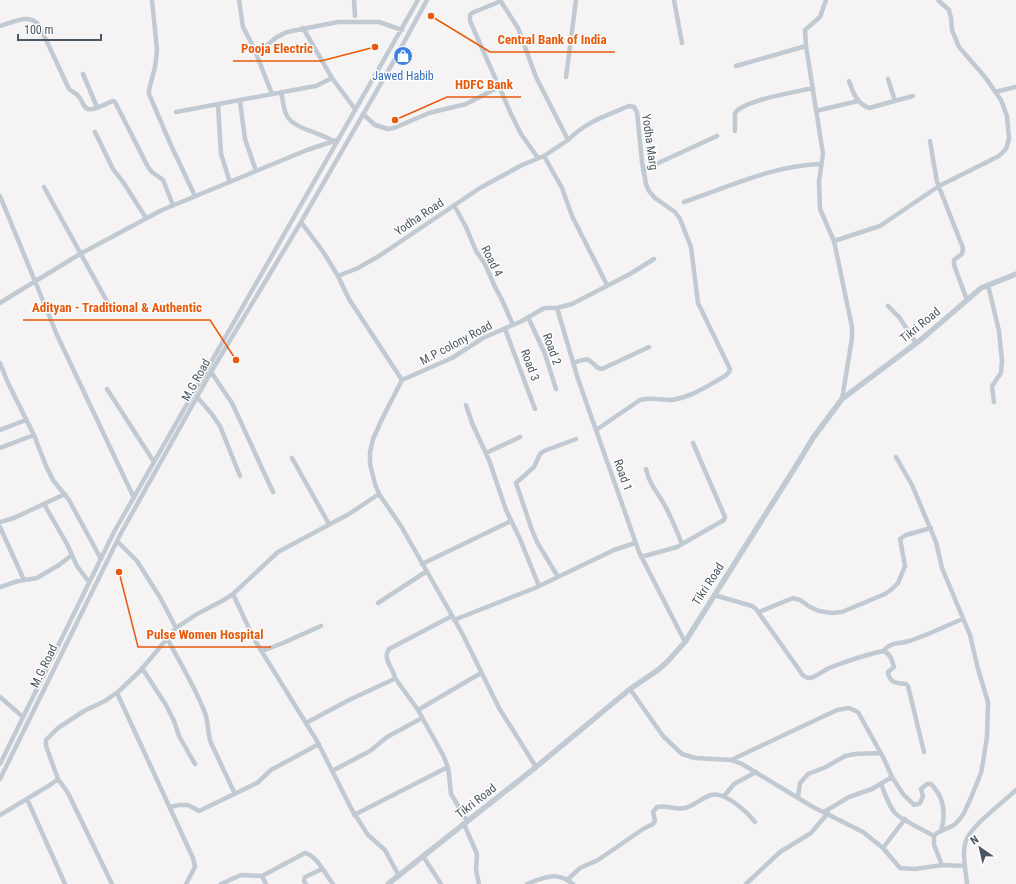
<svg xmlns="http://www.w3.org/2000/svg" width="1016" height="884" viewBox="0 0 1016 884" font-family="'Roboto Condensed',sans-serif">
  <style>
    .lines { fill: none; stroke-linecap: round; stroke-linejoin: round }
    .minor { stroke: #c1cad2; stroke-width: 4.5 }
    .tertiary { stroke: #c1cad2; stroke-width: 5.5 }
    .labels { text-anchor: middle; stroke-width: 3; stroke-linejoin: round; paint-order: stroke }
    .shop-label { font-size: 12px; fill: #366cbe; stroke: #fff }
    .street-label { font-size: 12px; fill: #4a5661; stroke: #fff }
    .leader { fill: none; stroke: #e8590c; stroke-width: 1.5 }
    .callout-dot { fill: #e8590c; stroke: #fff; stroke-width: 1.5 }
    .callout-label { font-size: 13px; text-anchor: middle; font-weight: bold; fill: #e8590c; stroke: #fff; stroke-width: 3; stroke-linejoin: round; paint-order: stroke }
  </style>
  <rect width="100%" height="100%" fill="#f5f3f3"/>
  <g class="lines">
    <path class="minor" d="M152 0 157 50 155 67 149 90V94L170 143 195 196
      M239 0 243 27 254 48 272 94
      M354 0 355 16
      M500 0 518 28 536 77 568 140C587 121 606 116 629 106L634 107 637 112 642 162 646 184 649 191 655 198 675 212 680 219 691 247 698 303 730 369 729 372 725 376C709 385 690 398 671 400 661 400 650 397 640 400L596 430
      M674 0 682 43
      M826 0 820 17 805 30 806 46 823 154 819 181 820 209 834 241 852 327V338L842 399
      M501 1 472 13 470 15V21L512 116 521 134 538 158
      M0 26C14 22 31 12 40 27L69 89C72 92 77 93 79 97 82 100 82 104 86 108 92 113 106 103 113 101L115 102 148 167 152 172 163 180 173 205
      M303 28 332 78 355 109
      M256 51 267 45 277 37 287 32 338 22H379L402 30
      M736 66 806 46
      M83 74 97 107
      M566 77 576 0
      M888 79 895 101
      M849 81C853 92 856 103 869 108L913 96
      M281 92C283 99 283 109 287 116 294 129 322 133 333 141
      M995 92 1016 87
      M240 101 245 139 256 171
      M218 105 221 154 230 182
      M816 111 858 101
      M176 112 310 87 316 86 332 78
      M363 114 375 125 388 129 394 128 429 113 466 104 499 87
      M735 131V113C744 100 796 92 813 88
      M95 132 113 169 123 182 146 218
      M930 141 937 182 963 248 962 254 954 260V265L967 300
      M544 156 562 188 572 216 607 285
      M643 170 717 136
      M44 187 109 305
      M0 196 57 335 134 498
      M684 202C729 187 774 165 821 164
      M454 205 466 227 476 251 485 264 495 287 502 300 513 325
      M301 222 324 253 338 276 358 268 379 256 480 188 522 165 544 156 568 140
      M834 241 880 226 939 186 999 156 1006 149 1009 139 1007 116 1001 100 985 77 959 47 952 30 951 18 949 10 938 0
      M338 276 349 299 402 380 452 358 483 338 522 321 539 311 545 308H557L572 304 630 274 654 259
      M988 285 999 331 1002 361 1001 373 992 386 994 402
      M0 303 11 296 80 254 162 210 307 150 337 140
      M888 306 899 317 916 343
      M557 308 578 379 639 552 685 642
      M528 317 545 354 556 389
      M505 329 535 409
      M0 363 8 383 34 435 46 466 53 480 69 500 101 559
      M573 363C589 358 586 357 598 368L602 369 649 347
      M211 372 232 403 273 492
      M402 380 383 417 373 439 370 452V464L375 484 379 494 401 526 462 633 499 708 536 767
      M107 389 154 462
      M197 397 211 413 220 426 240 476
      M466 405 472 423 489 460 506 510 520 539 539 586
      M0 430 26 420
      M0 448 34 435
      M486 453 520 437
      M896 457 912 485 936 542 942 568 970 635 978 669 988 702 987 737 983 762 981 773 970 800 964 813 959 820 954 825 937 833 934 836V845L942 865
      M292 458 329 524
      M646 469C649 482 654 488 661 499 670 513 676 529 682 544
      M44 504 67 544 77 566 89 582
      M0 522 14 518 65 494
      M0 527 24 580
      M117 541 137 561 161 599 176 628
      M641 557 677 547 724 520 725 517 693 443
      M422 564 511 521
      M558 577 537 542 532 530 516 483 534 467 540 454 544 451 576 439
      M0 587 18 581 37 578 59 565 72 555
      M233 594 254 639 317 741 352 810 368 835 385 850 399 876
      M714 595 752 606 756 609 800 671C802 675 805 678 810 678 816 677 823 671 829 668 847 661 865 655 883 651 890 653 892 660 894 667L888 672C889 683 897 683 906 684L908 686 924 752
      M378 603 427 571
      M759 612 793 598 800 600 810 607 819 611 832 613 842 612 885 594 892 589 898 583 905 566 900 539 906 535 931 528
      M454 620 535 588 614 550 635 543
      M167 638C180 663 195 687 205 713 209 723 207 733 211 743L235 794
      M262 651 283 643 321 626
      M883 651C894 640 897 645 909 641 928 635 945 626 963 619
      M142 668 166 705 174 721 179 736 195 764
      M395 678 418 710 443 755 448 767 451 794 467 821
      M630 689 663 736 682 754 695 758 731 760 742 764 813 807 863 832 883 848 900 868 915 869 942 865 965 866
      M117 693 193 858 195 867 186 884
      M0 697 23 717
      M418 710 481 673
      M306 723 349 700 392 680 395 678C393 668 382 658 389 649L452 616
      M731 760 837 710 849 708 858 712 884 759 892 777 903 794 914 805 920 803 923 796 921 789 927 784H931C944 797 946 814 941 831
      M0 764 114 532 418 0
      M332 771 370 751 387 737 422 718
      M0 779 121 533 211 372 301 222 391 66 427 0
      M58 779 68 793 112 884
      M881 784C885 793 888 805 895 813 903 821 924 830 934 836
      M724 796 734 784 756 772
      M798 797 800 783 808 774 826 767 845 756 855 754 881 753
      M27 799 65 884
      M170 807 179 805H188L199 811 257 783 271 770 319 744
      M824 812 849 797 872 789 892 777
      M0 815 50 785 58 779 46 746V740L58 728 84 711 105 701 119 691 140 671 176 628 197 614 222 601 233 594 278 552 349 514 379 494
      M354 815 448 767
      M464 824 477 854 476 870 479 884
      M883 848 905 819
      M423 856 441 884
      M262 876 266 884
      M567 880 580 868 598 860 643 829 653 824 655 821 653 812 657 807C666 805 676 810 685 808 695 805 702 798 711 795 725 791 747 812 755 822
      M221 884 241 875 262 876 305 853C316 855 326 875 333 884
      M306 884 304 881 305 877 322 869
      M527 884C546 877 556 871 573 884
      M746 884 780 852 811 833 828 813
      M967 884C966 871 962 856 965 844 967 828 1004 802 1016 790"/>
    <path class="tertiary" d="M388 884 536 767 630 689 658 670 667 662 685 642 796 466 813 438 842 399 923 338 981 288 1016 274"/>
  </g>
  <defs>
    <g id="shop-disc" transform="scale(1)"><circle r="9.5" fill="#3f7fe0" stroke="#fff"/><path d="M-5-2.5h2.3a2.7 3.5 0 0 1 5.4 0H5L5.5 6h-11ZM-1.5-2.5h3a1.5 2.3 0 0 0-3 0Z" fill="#fff"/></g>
  </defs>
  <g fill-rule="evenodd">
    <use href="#shop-disc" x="403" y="56"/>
  </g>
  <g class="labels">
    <g class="shop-label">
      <text x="403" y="80">Jawed Habib</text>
    </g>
    <g class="street-label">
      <text transform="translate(650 142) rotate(82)" y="4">Yodha Marg</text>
      <text transform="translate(419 217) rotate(-34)" y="4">Yodha Road</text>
      <text transform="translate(492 261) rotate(63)" y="4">Road 4</text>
      <text transform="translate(920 325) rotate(-39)" y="4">Tikri Road</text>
      <text transform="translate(456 343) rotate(-28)" y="4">M.P colony Road</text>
      <text transform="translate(552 349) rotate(70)" y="4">Road 2</text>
      <text transform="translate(530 365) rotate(69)" y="4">Road 3</text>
      <text transform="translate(196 380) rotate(-61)" y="4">M.G Road</text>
      <text transform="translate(623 475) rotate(70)" y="4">Road 1</text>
      <text transform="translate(708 584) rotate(-57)" y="4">Tikri Road</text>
      <text transform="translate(44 666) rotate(-64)" y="4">M.G Road</text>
      <text transform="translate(476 801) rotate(-38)" y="4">Tikri Road</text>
    </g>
  </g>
  <path class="leader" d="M431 16L490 52H615M375 47L321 61H233M395 120L447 97H521M236 360L210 320H23M119 572L138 647H271"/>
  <g class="callout-dot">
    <circle cx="431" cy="16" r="4"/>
    <circle cx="375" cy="47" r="4"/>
    <circle cx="395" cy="120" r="4"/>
    <circle cx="236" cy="360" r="4"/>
    <circle cx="119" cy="572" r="4"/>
  </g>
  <g class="callout-label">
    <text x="552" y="44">Central Bank of India</text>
    <text x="277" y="53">Pooja Electric</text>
    <text x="484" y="89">HDFC Bank</text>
    <text x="117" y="312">Adityan - Traditional &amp; Authentic</text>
    <text x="205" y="639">Pulse Women Hospital</text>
  </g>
  <g transform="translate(980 848) rotate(326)" stroke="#ffffff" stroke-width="3" paint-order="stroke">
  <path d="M0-3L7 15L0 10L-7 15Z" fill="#4a5661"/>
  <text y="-6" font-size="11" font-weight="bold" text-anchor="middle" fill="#4a5661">N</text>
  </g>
  <path d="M18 34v6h83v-6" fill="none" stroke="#4a5661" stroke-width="2"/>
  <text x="24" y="34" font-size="12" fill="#4a5661" stroke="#ffffff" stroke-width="3" paint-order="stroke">100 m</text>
</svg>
